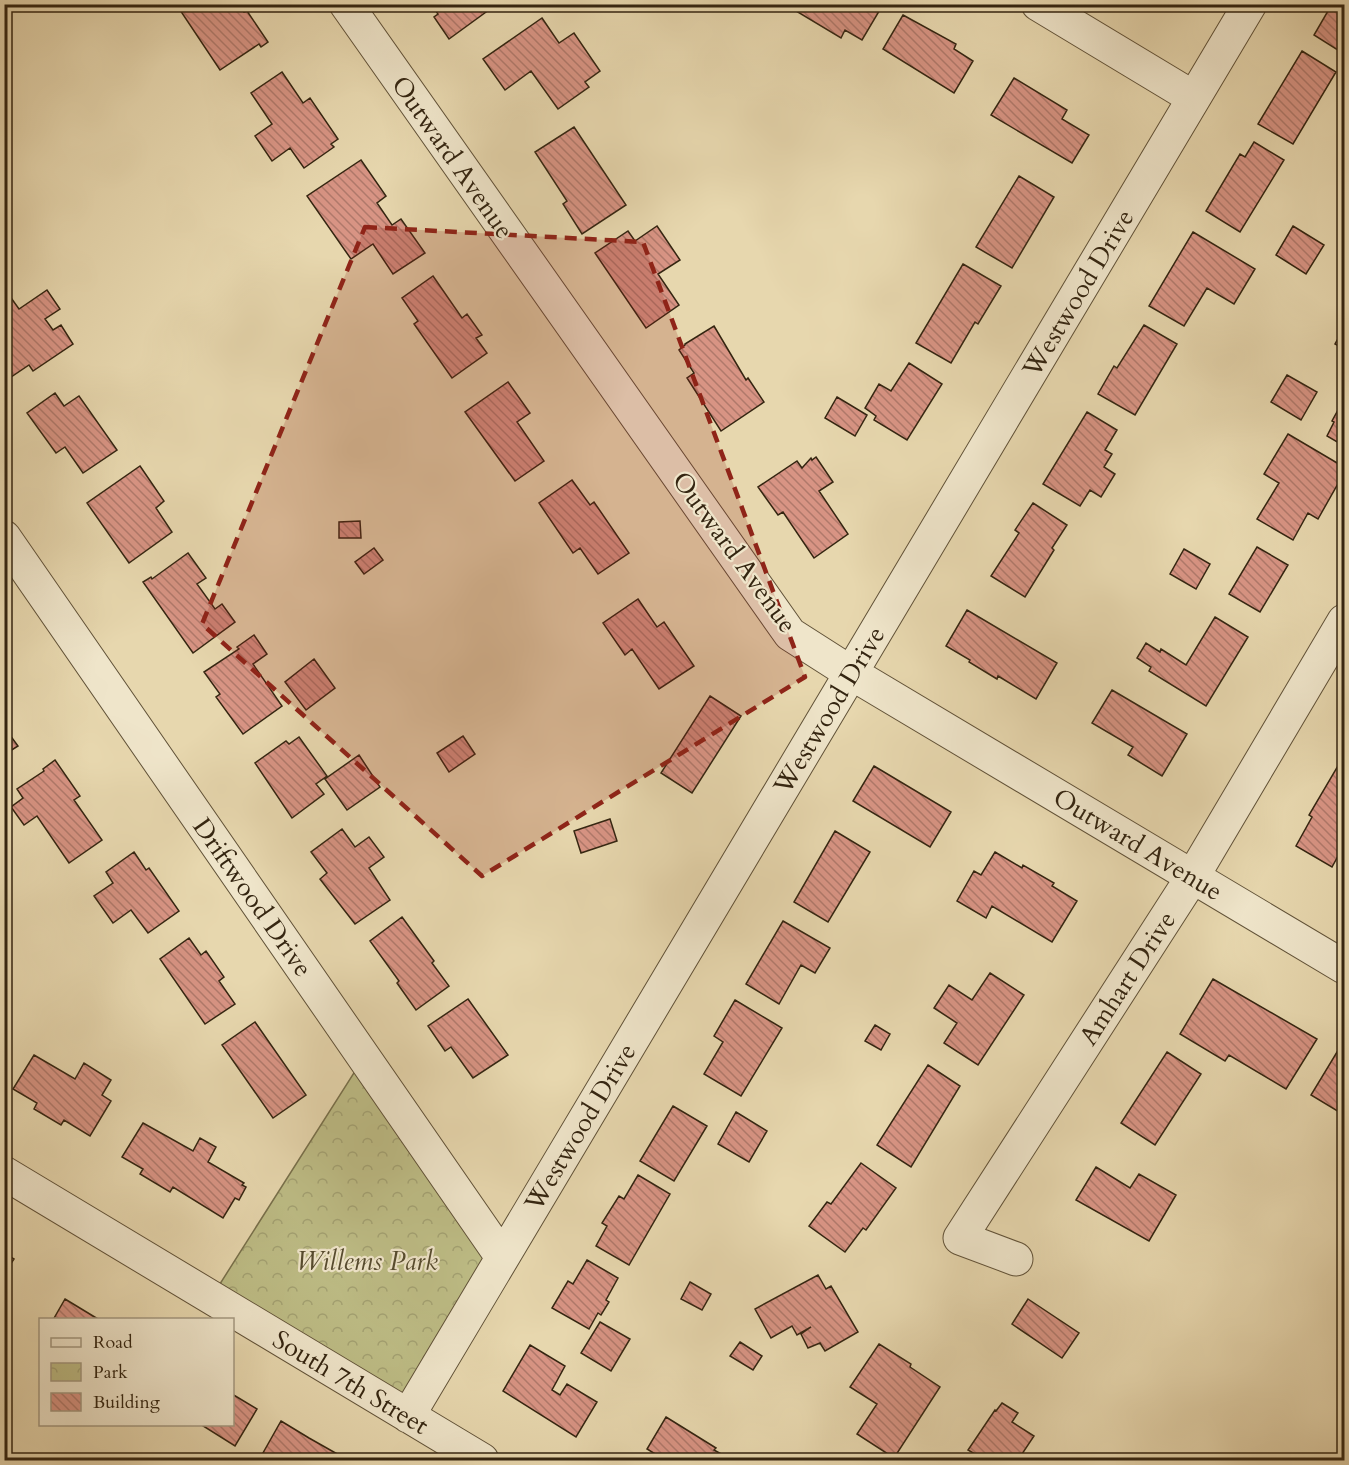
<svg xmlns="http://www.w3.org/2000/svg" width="1349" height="1465" viewBox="0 0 1349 1465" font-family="Cardo,serif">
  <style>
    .park { fill: url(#park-crowns); stroke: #78704b; stroke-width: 1.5 }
    .building { fill: url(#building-back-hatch); stroke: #342511; stroke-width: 1.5 }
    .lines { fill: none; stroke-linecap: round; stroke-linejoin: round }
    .street-casing { stroke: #615238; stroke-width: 35 }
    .street { stroke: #efe5ca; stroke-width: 33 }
    .marked { fill: #8f2418; fill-opacity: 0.2; stroke: #8f2418; stroke-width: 4.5; stroke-dasharray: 12 8; stroke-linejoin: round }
    .labels { text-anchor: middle; stroke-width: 4.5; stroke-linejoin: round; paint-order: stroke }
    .street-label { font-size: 26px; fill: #342511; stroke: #efe5ca }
    .park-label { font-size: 26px; font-style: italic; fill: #564b2e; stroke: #efe5ca }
  </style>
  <defs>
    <pattern id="park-crowns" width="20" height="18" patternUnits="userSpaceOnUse" patternTransform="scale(1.5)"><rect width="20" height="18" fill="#bdbc85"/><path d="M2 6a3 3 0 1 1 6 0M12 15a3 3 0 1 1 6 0" fill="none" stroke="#a3a172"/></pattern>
    <pattern id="building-back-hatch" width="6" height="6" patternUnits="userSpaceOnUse" patternTransform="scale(1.5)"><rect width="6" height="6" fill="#d89484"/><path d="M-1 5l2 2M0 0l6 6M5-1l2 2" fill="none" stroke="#b0796b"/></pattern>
  </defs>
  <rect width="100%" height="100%" fill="#e7d7ae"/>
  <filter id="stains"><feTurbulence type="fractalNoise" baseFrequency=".00333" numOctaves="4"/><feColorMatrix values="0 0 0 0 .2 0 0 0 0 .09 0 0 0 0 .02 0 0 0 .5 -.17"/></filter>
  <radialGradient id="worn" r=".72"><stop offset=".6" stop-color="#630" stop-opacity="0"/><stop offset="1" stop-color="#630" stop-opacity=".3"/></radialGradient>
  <path class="park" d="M364 1057 502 1257 408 1416 211 1298Z"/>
  <path class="building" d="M176 4H239L244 12 247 11 268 42 261 47 259 44 220 70Z
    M431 4H497L449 39 434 17 438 14Z
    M876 4 881 8 862 40 845 30 841 38 786 5Z
    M1332 4H1344V54L1314 35Z
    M903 15 956 44 954 49 973 61 954 93 883 49Z
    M542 18 559 43 574 33 600 71 585 82 589 87 558 109 531 71 505 90 483 59Z
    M1302 51 1336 72 1293 144 1258 124Z
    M282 72 303 103 310 98 338 139 331 144 334 147 304 168 290 148 272 161 255 136 272 124 251 93Z
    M1014 78 1067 110 1062 119 1089 135 1072 163 991 115Z
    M574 127 626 205 582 234 563 204 567 201 535 152Z
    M1254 142 1284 160 1240 232 1206 211 1240 154 1245 157Z
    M361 160 386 196 377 203 392 225 401 219 425 253 393 274 373 244 351 259 307 196Z
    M1019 176 1054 197 1012 268 976 247Z
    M657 226 680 260 658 274 679 305 646 328 595 253 628 231 635 241Z
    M1293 226 1324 245 1306 274 1276 255Z
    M1193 232 1255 269 1234 304 1207 288 1184 326 1149 306Z
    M963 264 1001 286 978 324 975 322 951 363 916 343Z
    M433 276 462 318 467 314 482 335 476 338 487 353 452 378 414 324 418 321 402 298Z
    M4 288 19 309 47 290 60 309 45 319 53 330 61 325 73 344 33 371 29 365 5 381Z
    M1144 325 1177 344 1135 415 1098 394 1114 366 1117 368Z
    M714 326 746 380 748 378 764 402 721 431 687 378 694 373 679 350 685 345V344Z
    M1344 328V349L1335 344Z
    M909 363 942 384 907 440 874 420 876 416 865 408 879 384 891 391Z
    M1287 375 1317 392 1301 420 1271 402Z
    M508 382 530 413 517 422 544 461 515 481 465 412Z
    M55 393 64 406 79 396 117 450 83 473 65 447 56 453 27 413Z
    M837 397 867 415 855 436 825 418Z
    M1344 399V446L1327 436 1334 422 1332 421Z
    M1087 412 1117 430 1105 450 1112 454 1104 467 1115 474 1101 497 1090 490 1080 506 1043 484Z
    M1288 434 1344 467V473L1318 519 1308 513 1293 540 1257 519 1279 483 1264 474Z
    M816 457 833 482 819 491 848 534 814 558 783 512 778 515 758 487 797 461 802 468 811 458 812 460Z
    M140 466 164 501 156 508 172 532 129 563 87 503Z
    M572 480 590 505 594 502 629 553 598 574 580 548 573 553 539 503Z
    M1033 503 1067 525 1052 548 1054 550 1025 597 991 576 1019 533 1015 530Z
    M360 521 361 538H339V522Z
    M1257 547 1288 565 1260 612 1229 594Z
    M374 548 383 560 364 574 355 562Z
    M1184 549 1210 564 1196 589 1170 574Z
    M188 553 206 578 197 584 215 609 222 604 235 622 193 653 143 582 151 577 152 579Z
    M638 599 657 627 664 622 694 666 659 689 632 649 625 655 603 623Z
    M967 610 1057 663 1036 699 998 676 997 679 969 662 970 660 946 646Z
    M1215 617 1248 637 1206 706 1149 671 1151 667 1137 658 1146 643 1160 652 1161 649 1186 665Z
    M254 635 267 654 253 664 282 706 243 734 216 697 220 694 204 672 239 649 237 647Z
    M314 659 335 688 306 710 285 682Z
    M1112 690 1187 734 1162 776 1128 755 1133 747 1092 723Z
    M710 696 741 716 692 793 661 773Z
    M4 727 18 746 4 755Z
    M463 736 475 754 449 772 437 753Z
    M299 737 327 776 316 784 324 794 292 818 255 763 286 741 289 744Z
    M359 755 380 787 347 810 325 779Z
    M1342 759 1344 760V845L1332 867 1296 846 1312 817 1309 815Z
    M55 760 80 796 74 800 102 840 69 863 37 816 24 825 11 807 23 798 17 789 44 771 43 769Z
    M874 766 951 812 930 847 853 801Z
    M610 819 617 841 581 853 574 831Z
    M342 829 355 847 369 837 384 857 369 868 390 900 355 924 320 879 327 873 311 852Z
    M835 831 870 852 828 922 794 902Z
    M134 852 146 870 149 868 179 911 148 933 131 910 113 923 94 896 113 883 106 872Z
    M995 852 1022 868 1023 865 1054 883 1052 886 1077 901 1052 942 992 906 986 918 957 901 974 871 981 875Z
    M402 917 434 961 432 963 449 986 416 1010 397 983 399 981 370 941Z
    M783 921 830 948 815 973 801 965 779 1004 746 984Z
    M189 938 201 955 206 951 224 977 219 981 235 1004 205 1024 160 959Z
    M990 973 1024 995 978 1065 944 1043 957 1023 934 1008 949 985 972 1000Z
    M1213 979 1317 1039 1286 1089 1229 1055 1225 1061 1180 1034Z
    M468 999 508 1055 473 1078 451 1047 445 1051 428 1026Z
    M735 1000 782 1028 741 1096 704 1074 723 1042 714 1036Z
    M255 1022 306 1095 273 1118 222 1045Z
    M875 1025 890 1034 881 1050 865 1041Z
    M1167 1052 1201 1074 1155 1145 1121 1123Z
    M1337 1052 1344 1056V1115L1311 1095Z
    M34 1055 75 1079 84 1063 111 1080 102 1095 111 1101 90 1136 64 1120 61 1125 34 1109 37 1103 13 1089Z
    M928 1065 960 1086 911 1167 877 1145Z
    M673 1106 707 1126 674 1181 640 1161Z
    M736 1112 767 1131 749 1162 718 1144Z
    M143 1123 193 1151 200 1138 216 1147 208 1162 244 1183 242 1185 246 1187 239 1200 235 1198 223 1218 173 1187 170 1192 140 1174 143 1169 122 1157Z
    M861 1163 896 1188 866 1230 863 1228 845 1252 809 1226 827 1202 831 1204Z
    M1096 1167 1130 1188 1139 1174 1176 1195 1149 1241 1076 1200Z
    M638 1175 670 1194 629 1265 596 1246 607 1226 602 1223 619 1196 624 1199Z
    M4 1253 14 1259 4 1274Z
    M587 1260 618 1278 606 1300 609 1302 601 1315 598 1313 589 1329 552 1308 568 1281 573 1284Z
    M818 1275 826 1289 831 1286 858 1332 825 1351 820 1343 808 1348 801 1334 811 1327 797 1335 792 1326 771 1338 755 1309Z
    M690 1282 711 1294 702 1310 681 1299Z
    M65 1299 98 1319V1320H53Z
    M1028 1299 1079 1333 1062 1358 1012 1324Z
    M600 1322 630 1339 611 1371 581 1353Z
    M740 1342 762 1356 753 1370 730 1356Z
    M879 1344 911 1364 910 1367 940 1387 894 1458 857 1434 877 1404 850 1387Z
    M530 1345 565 1366 552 1390 560 1395 567 1384 597 1402 576 1437 503 1391Z
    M232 1394 257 1409 235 1446 200 1424H232Z
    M1002 1403 1018 1413 1012 1422 1034 1436 1018 1460H985L968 1450 995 1410 996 1411Z
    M666 1417 716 1448 714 1450 732 1460H665L647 1449Z
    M281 1421 309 1438 348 1460H259Z"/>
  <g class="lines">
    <g class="street-casing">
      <path id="street" d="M346 4 790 634 851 673 1344 967
        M1038 4 1194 98
        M4 537 502 1257
        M4 1173 482 1460
        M1016 1259 960 1238 1193 876 1344 621
        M408 1416 1250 4"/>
    </g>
    <use href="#street" class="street"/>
  </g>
  <path class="marked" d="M365 227 643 242 805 677 482 876 202 624Z"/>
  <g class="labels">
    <g class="street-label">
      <text transform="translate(453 157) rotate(55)" y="9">Outward Avenue</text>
      <text transform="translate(1078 293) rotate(-59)" y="9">Westwood Drive</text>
      <text transform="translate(735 552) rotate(54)" y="9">Outward Avenue</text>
      <text transform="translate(829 710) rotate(-59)" y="9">Westwood Drive</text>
      <text transform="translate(1138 844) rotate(31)" y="9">Outward Avenue</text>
      <text transform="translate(253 897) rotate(55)" y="9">Driftwood Drive</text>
      <text transform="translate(1127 978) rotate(-57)" y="9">Amhart Drive</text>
      <text transform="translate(580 1127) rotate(-59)" y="9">Westwood Drive</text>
      <text transform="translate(351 1382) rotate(31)" y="9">South 7th Street</text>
    </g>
    <g class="park-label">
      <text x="367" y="1270">Willems Park</text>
    </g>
  </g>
  <rect width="1349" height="1465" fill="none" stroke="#e7d7ae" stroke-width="24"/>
  <rect x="6" y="6" width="1337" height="1453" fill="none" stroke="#342511" stroke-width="3"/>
  <rect x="12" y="12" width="1325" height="1441" fill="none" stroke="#342511" stroke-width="1.5"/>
  <rect x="39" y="1318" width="195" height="108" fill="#efe5ca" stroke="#a49880" stroke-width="1.5"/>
  <rect x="51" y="1338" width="30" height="9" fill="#efe5ca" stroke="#a49880" stroke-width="1.5"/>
  <text x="93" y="1348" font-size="18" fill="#342511">Road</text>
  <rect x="51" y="1363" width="30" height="18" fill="url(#park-crowns)" stroke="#a49880" stroke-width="1.5"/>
  <text x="93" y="1378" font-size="18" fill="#342511">Park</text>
  <rect x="51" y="1393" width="30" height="18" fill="url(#building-back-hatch)" stroke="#a49880" stroke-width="1.5"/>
  <text x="93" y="1408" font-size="18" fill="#342511">Building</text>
  <rect width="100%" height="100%" filter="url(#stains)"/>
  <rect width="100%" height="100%" fill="url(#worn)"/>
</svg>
